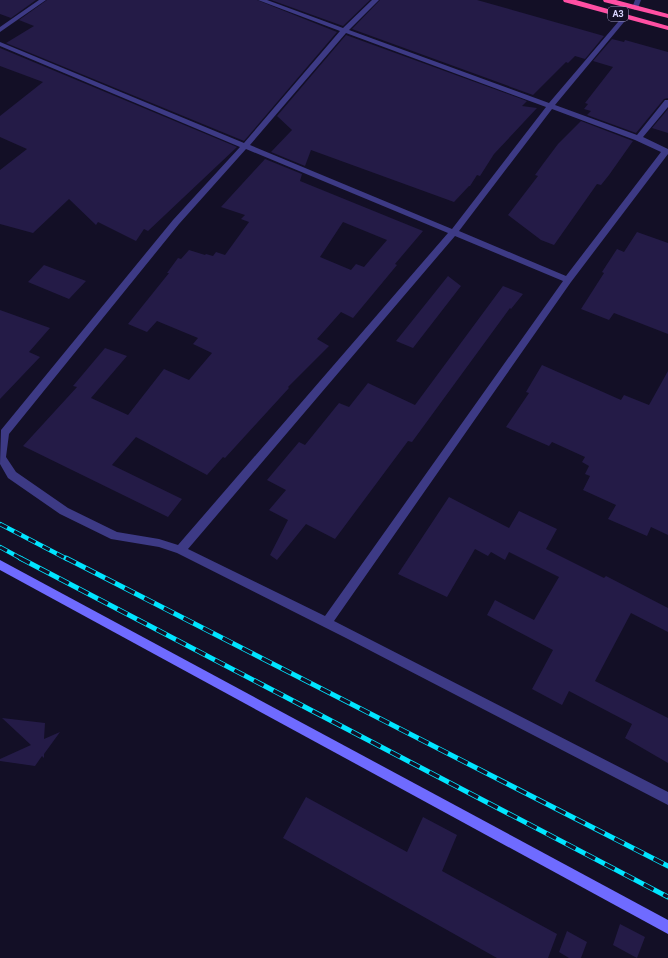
<svg xmlns="http://www.w3.org/2000/svg" width="668" height="958" viewBox="0 0 668 958" font-family="Roboto,sans-serif">
  <style>
    .building { fill: #241b47; fill-rule: evenodd }
    .lines { fill: none; stroke-linecap: round; stroke-linejoin: round }
    .street { fill: #3d3a85; fill-rule: evenodd }
    .secondary { fill: #6f6bff; fill-rule: evenodd }
    .highway { fill: #ff4fa3; fill-rule: evenodd }
    .rail-far1-casing { stroke: #00e5ff; stroke-width: 4.5 }
    .rail-casing { stroke: #00e5ff; stroke-width: 5 }
    .rail-far1 { stroke: #130f26; stroke-width: 3; stroke-dasharray: 8; stroke-linecap: butt }
    .rail { stroke: #130f26; stroke-width: 3.5; stroke-dasharray: 11; stroke-linecap: butt }
    .labels { text-anchor: middle; stroke-width: 3; stroke-linejoin: round; paint-order: stroke }
    .shield { fill: #130f26; stroke: #9e99be; stroke-width: 1 }
    .shield-label { font-size: 9px; font-weight: bold; fill: #d9d4ff }
  </style>
  <rect width="100%" height="100%" fill="#130f26"/>
  <path class="building" d="M0 0H36L11 18 0 14Z
    M47 0H257L337 32 244 141 6 43 34 26 19 20Z
    M271 0H370L343 26Z
    M380 0H477L604 36 585 59 575 56 568 63 566 62 533 95 352 29Z
    M346 35 527 101 522 106 537 108 494 154 480 176 477 175 470 186H469L454 202 311 150 305 166 271 152 292 130 277 116Z
    M612 39 624 42 625 40 668 52V98L664 99 636 133 587 115 591 111 584 109 588 104 585 103 613 67 593 61Z
    M0 48 237 147 148 231 144 229 136 241 98 222 96 225 69 199 33 233 0 224V170L27 149 0 137V116L43 82 0 66Z
    M668 109V133L652 128Z
    M581 121 633 141 609 175 601 185 597 184 554 245 541 240 508 215 538 176 535 175 543 164 558 144Z
    M265 159 302 174 300 181 423 231 395 264 397 265 353 318 341 312 317 339 329 346 288 387 289 388 225 458 223 457 207 475 136 437 112 465 182 499 168 517 23 446 77 387 73 386 105 348 127 356 91 398 128 415 164 369 189 380 212 353 193 344 198 338 157 321 147 332 128 324 169 273H167L178 258 181 259 189 250 205 255 206 254 213 256 216 252 225 255 249 222 241 219 245 215 221 207ZM343 222 387 240 364 267 356 264 351 270 320 257Z
    M637 232 668 243V334L614 313 609 320 581 309 604 273 602 272 617 249 624 252Z
    M44 265 86 281 69 299 28 282Z
    M448 276 461 286 413 348 396 341Z
    M503 286 523 294 511 309 510 308 412 442 408 441 335 539 306 524 277 560 270 555 288 520 269 510 286 490 267 480 299 442 305 445 339 403 349 407 368 383 415 405Z
    M0 310 50 328 29 352 40 357 0 399Z
    M542 365 621 400 624 395 649 405 668 371V535L651 527 647 536 608 519 616 505 583 490 590 476 585 474 589 466 582 462 585 457 552 442 549 446 506 427 529 393 526 392Z
    M449 497 509 528 519 511 557 529 546 549 604 578 606 576 668 608V632L631 613 595 681 668 718V763L625 738 632 724 569 691 562 705 532 689 553 650 487 615 495 600 534 620 559 577 509 552 505 560 491 552 488 556 475 549 447 597 398 574Z
    M2 718 45 723 44 739 60 732 44 754V758L42 756 35 766 0 761V759L31 745Z
    M306 797 407 852 423 817 457 835 442 871 557 934 548 958H497L283 838Z
    M620 924 645 937 637 958 613 945Z
    M567 931 587 942 581 958H569L559 952Z"/>
  <g class="lines">
    <path class="street" d="M39 0H46L0 32V27Z
      M258 0H267L343 28 372 0H379L349 30 549 103 624 15 629 16 555 105 637 135 665 100H668V107L643 137 668 149V154L571 282 334 621 668 792V805L346 638 177 553 159 547 111 539 60 514 8 478 0 464 1 430 173 220 240 147 0 46V42L244 143 340 31ZM346 33 546 107 452 229 250 145ZM552 109 635 140 661 152 566 276 459 231ZM246 149 448 233 178 545 159 539 117 532 68 508 16 472 6 457 9 434 179 224ZM455 236 563 281 325 616 188 549Z
      M635 0H641L638 8 635 10 632 8Z"/>
    <path class="secondary" d="M0 560 668 920V934L0 570Z"/>
    <path class="highway" d="M563 0H576L668 26V30L564 2Z
      M603 0H616L668 14V18L604 2Z"/>
    <g class="rail-far1-casing">
      <path id="rail-far1" d="M0 524 67 559
        M0 547 22 559"/>
    </g>
    <g class="rail-casing">
      <path id="rail" d="M20 558 668 897
        M66 558 668 866"/>
    </g>
    <use href="#rail-far1" class="rail-far1"/>
    <use href="#rail" class="rail"/>
  </g>
  <g class="labels">
    <rect class="shield" x="608" y="7" width="20" height="14" rx="3"/>
    <g class="shield-label">
      <text x="618" y="17">A3</text>
    </g>
  </g>
</svg>
